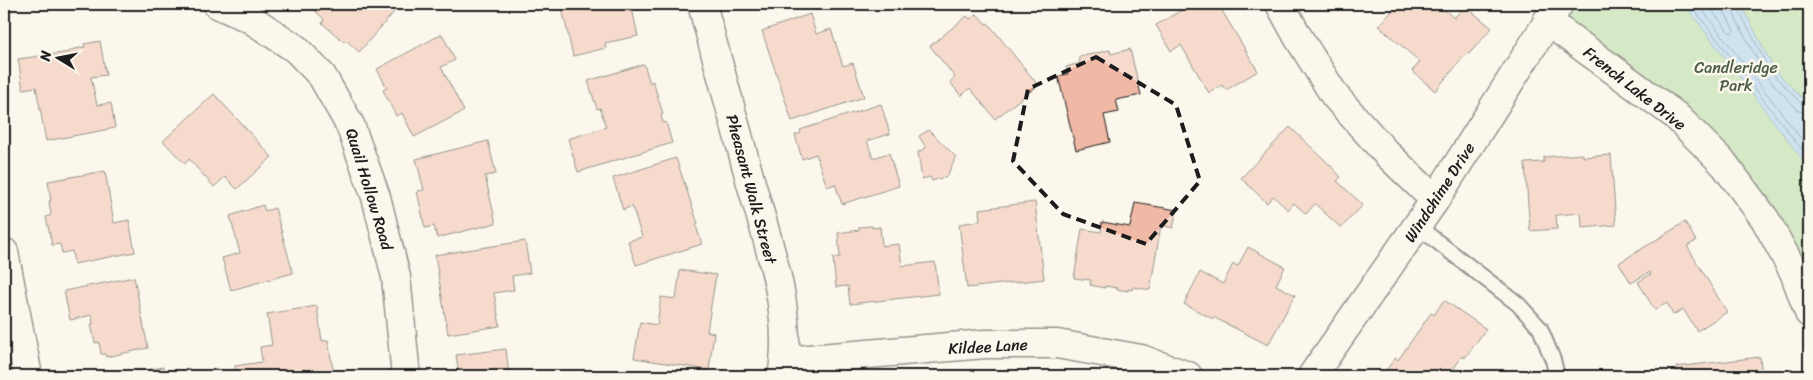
<svg xmlns="http://www.w3.org/2000/svg" width="1813" height="380" viewBox="0 0 1813 380" font-family="Sriracha,sans-serif">
  <style>
    .green { fill: #a9d898; stroke: #627a5a }
    .water { fill: #97caf4; stroke: #66849e }
    .lines { fill: none; stroke-linecap: round; stroke-linejoin: round }
    .shore { stroke: #4d6272; stroke-width: 1 }
    .building { fill: #f0b9a5; stroke: #1c1c1c }
    .lane-casing { stroke: #1c1c1c; stroke-width: 18 }
    .street-casing { stroke: #1c1c1c; stroke-width: 31 }
    .lane { stroke: #fbf7ec; stroke-width: 14 }
    .street { stroke: #fbf7ec; stroke-width: 28 }
    .marked { fill: none; stroke: #1c1c1c; stroke-width: 4; stroke-dasharray: 10 6; stroke-linejoin: round }
    .labels { text-anchor: middle; stroke-width: 5; stroke-linejoin: round; paint-order: stroke }
    .park-label { font-size: 16px; fill: #4d5e47; stroke: #fbf7ec }
    .street-label { font-size: 16px; fill: #1c1c1c; stroke: #fbf7ec }
  </style>
  <rect width="100%" height="100%" fill="#fbf7ec"/>
  <filter id="ink" filterUnits="userSpaceOnUse"><feTurbulence type="fractalNoise" baseFrequency=".02" numOctaves="2"/><feDisplacementMap in="SourceGraphic" scale="10" xChannelSelector="R" yChannelSelector="G"/><feConvolveMatrix kernelMatrix="1 2 1 2 8 2 1 2 1" color-interpolation-filters="sRGB"/></filter>
  <g filter="url(#ink)">
    <path class="green" d="M1543 4H1809V274L1767 195 1587 51Z"/>
    <path class="water" d="M1684 4H1741L1774 69 1809 105V168Z"/>
    <g class="lines">
      <path class="shore" d="M1690 4 1809 159
        M1698 4 1809 149
        M1707 4 1729 32 1732 33 1734 30 1724 11 1723 4
        M1731 4 1732 11 1765 75 1799 111 1809 114
        M1737 4 1738 8 1770 71 1804 106 1809 108"/>
    </g>
    <path class="building" d="M317 4H401L359 52 346 40 344 42 322 23 324 19 313 9Z
      M561 4H631L638 36 605 43 606 48 573 56Z
      M1192 4H1218L1258 71 1226 90 1222 85 1209 93 1181 45 1171 51 1156 25Z
      M1398 4H1438L1454 18 1465 6 1492 28 1469 54 1467 53 1435 91 1412 71 1420 62 1379 26Z
      M810 14 816 34 831 29 843 66 853 63 864 97 792 121 762 31Z
      M977 14 986 24 988 23 1038 85 995 119 970 88 961 96 950 82 955 77 930 46 967 16 970 19Z
      M442 34 455 60 441 67 464 111 414 137 402 113 396 116 383 90 387 88 377 69Z
      M100 41 106 75 91 77 97 105 111 103 115 128 46 141 36 87 23 89 18 59 70 52V50L85 47 84 44Z
      M1130 49 1141 95 1116 100 1119 112 1104 115 1110 142 1076 150 1058 76 1068 74 1066 67 1080 63 1079 57 1110 50 1111 54Z
      M644 64 650 83 653 81 663 114 661 115 663 123 666 122 672 143 578 172 568 139 606 127 600 108 597 109 588 81Z
      M214 94 272 157 237 189 225 177 214 187 189 159 185 164 163 141Z
      M881 104 890 134 867 141 873 158 889 153 899 186 842 204 835 184 827 187 816 154 802 159 795 135 801 133 800 130Z
      M1290 127 1330 165 1341 177 1337 181 1363 205 1341 228 1315 204 1306 214 1294 203 1288 210 1273 196 1267 203 1241 178Z
      M929 130 956 157 947 176 932 181 930 177 922 179 918 152 926 148 919 136Z
      M488 141 496 174 485 176 496 223 437 238 434 226 425 228 417 191 424 190 416 159Z
      M1583 154V157L1611 155 1616 225 1582 228 1581 213 1556 215 1557 229 1530 231 1525 163 1544 162V157Z
      M676 158 698 224 696 226 702 244 636 265 628 241 642 237 632 206 623 210 613 178Z
      M105 171 114 223 129 220 135 252 74 264 72 251 62 253 60 244 52 245 46 217 51 215 49 201H51L48 181Z
      M1035 202 1044 279 967 288 959 224 980 221 979 209Z
      M1135 203 1177 210 1173 228 1161 225 1150 290 1133 287 1132 290 1128 289V291L1116 289 1117 288 1105 286V288L1090 285 1091 280 1074 278 1082 229 1101 232 1102 222 1130 227Z
      M263 205 265 211 275 208 293 273 231 290 222 258 240 253 230 216Z
      M1685 222 1696 241 1687 246 1727 312 1697 331 1683 309 1673 315 1667 303 1655 310 1638 282 1651 274 1650 272 1631 283 1619 263Z
      M872 226V228L880 227 882 246 899 244 902 266 935 262 939 294 850 304 848 286 836 287 833 258 840 257 838 233 859 230V227Z
      M525 241 530 273 512 276 514 290 494 293 500 326 448 334 435 255Z
      M1248 247 1285 267 1276 285 1295 295 1268 345 1213 317V319L1184 304 1200 272 1223 284 1233 264 1238 266Z
      M680 270 716 275 707 331 714 333 709 370 634 358 640 322 657 325 661 297 676 299Z
      M134 277 148 348 106 357 105 354H101L99 342 95 343 91 324H93L92 315 70 320 64 291Z
      M1444 300 1486 329 1465 358 1462 356 1449 376H1382L1395 358 1398 360 1431 313 1434 315Z
      M317 306 322 341 328 340 333 370 328 371 329 376H236L235 366 262 362 260 347 272 345 267 314Z
      M506 349 509 376H459L456 355Z
      M1760 357 1762 376H1677L1676 367Z
      M163 367 165 376H114Z"/>
    <g class="lines">
      <g class="lane-casing">
        <path id="lane" d="M1417 226 1518 304 1540 328 1553 360 1557 376"/>
      </g>
      <g class="street-casing">
        <path id="street" d="M217 4 251 19 296 49 322 76 350 125 376 197 396 277 406 376
          M702 4C718 64 735 123 751 183 768 243 794 313 782 376
          M1280 4 1298 37 1335 96 1386 153 1435 200
          M1547 21 1675 115 1724 164 1765 219 1794 272 1809 313
          M4 252 28 376
          M785 361 985 344H1057L1141 359 1188 376
          M1312 376 1435 200 1559 4"/>
      </g>
      <use href="#lane" class="lane"/>
      <use href="#street" class="street"/>
    </g>
  </g>
  <path d="M0 0H1813V380H0ZM1096 57 1176 105 1200 181 1146 244 1063 214 1013 161 1028 89Z" fill="#fbf7ec" fill-opacity=".55" fill-rule="evenodd"/>
  <path class="marked" d="M1096 57 1176 105 1200 181 1146 244 1063 214 1013 161 1028 89Z"/>
  <g class="labels">
    <g class="park-label">
      <text x="1736" y="73">Candleridge<tspan x="1736" dy="18">Park</tspan></text>
    </g>
    <g class="street-label">
      <text transform="translate(1635 88) rotate(38)" y="6">French Lake Drive</text>
      <text transform="translate(370 189) rotate(73)" y="6">Quail Hollow Road</text>
      <text transform="translate(752 189) rotate(75)" y="6">Pheasant Walk Street</text>
      <text transform="translate(1439 192) rotate(-57)" y="6">Windchime Drive</text>
      <text transform="translate(988 346) rotate(-3)" y="6">Kildee Lane</text>
    </g>
  </g>
  <rect width="1813" height="380" fill="none" stroke="#fbf7ec" stroke-width="20"/>
  <rect x="10" y="10" width="1793" height="360" fill="none" stroke="#1c1c1c" stroke-width="2" filter="url(#ink)"/>
  <g transform="translate(58 58) rotate(280)" stroke="#fbf7ec" stroke-width="4" paint-order="stroke">
  <path d="M0-4L9 19L0 12L-9 19Z" fill="#1c1c1c"/>
  <text y="-8" font-size="14" font-weight="bold" text-anchor="middle" fill="#1c1c1c">N</text>
  </g>
</svg>
